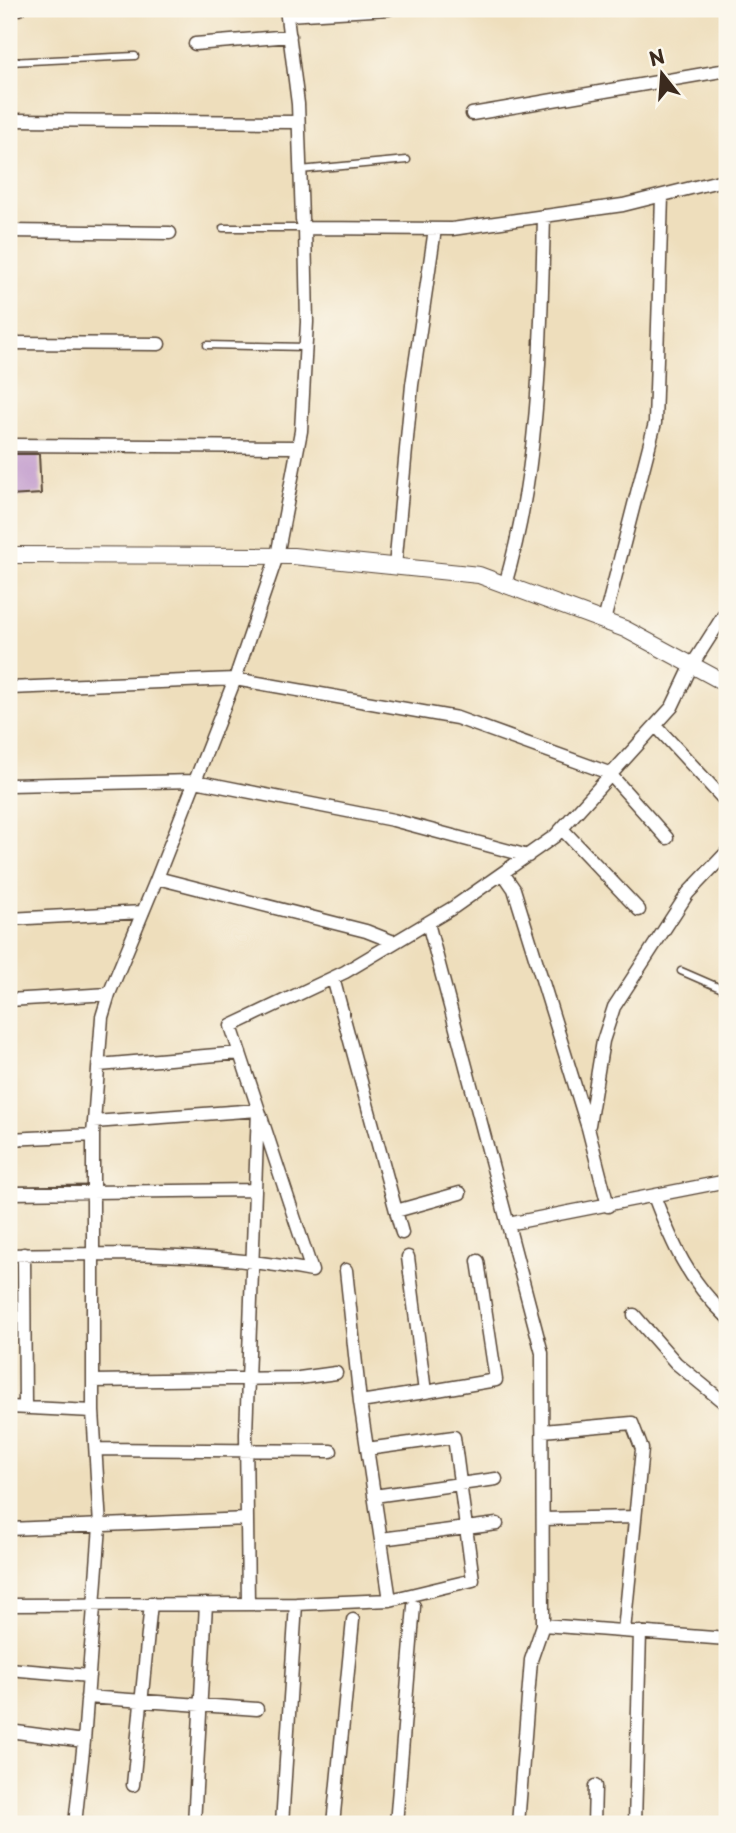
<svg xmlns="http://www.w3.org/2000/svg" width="736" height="1833" viewBox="0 0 736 1833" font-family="'Playpen Sans',sans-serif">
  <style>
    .building { fill: #be95cb }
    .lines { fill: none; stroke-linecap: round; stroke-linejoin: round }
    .service-casing { stroke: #564536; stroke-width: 9 }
    .minor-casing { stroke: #564536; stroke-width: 15 }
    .tertiary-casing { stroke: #564536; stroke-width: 18 }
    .service { stroke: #fff; stroke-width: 6 }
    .minor { stroke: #fff; stroke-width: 12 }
    .tertiary { stroke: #fff; stroke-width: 16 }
  </style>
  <rect width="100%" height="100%" fill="#fbf7ec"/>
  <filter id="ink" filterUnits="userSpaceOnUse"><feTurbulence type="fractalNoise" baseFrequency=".0143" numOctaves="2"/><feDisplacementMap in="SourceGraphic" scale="14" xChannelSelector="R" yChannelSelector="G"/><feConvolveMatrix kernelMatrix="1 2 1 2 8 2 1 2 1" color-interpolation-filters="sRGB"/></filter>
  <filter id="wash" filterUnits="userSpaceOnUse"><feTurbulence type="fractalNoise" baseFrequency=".00686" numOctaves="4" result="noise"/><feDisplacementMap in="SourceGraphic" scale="28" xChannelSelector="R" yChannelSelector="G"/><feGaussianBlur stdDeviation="1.57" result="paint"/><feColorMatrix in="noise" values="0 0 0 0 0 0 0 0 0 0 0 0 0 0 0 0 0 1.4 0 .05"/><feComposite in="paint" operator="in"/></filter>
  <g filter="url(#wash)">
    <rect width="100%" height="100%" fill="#eedebc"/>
    <g id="blocks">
      <path class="building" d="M9 454H39L41 494 9 496Z"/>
    </g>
  </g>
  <g filter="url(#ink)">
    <use href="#blocks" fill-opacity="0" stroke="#564536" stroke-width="2"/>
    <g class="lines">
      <g class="service-casing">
        <path id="service" d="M9 62 135 56
          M300 170 407 160
          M223 228H305
          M207 345 306 347
          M681 971 727 991"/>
      </g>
      <g class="minor-casing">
        <path id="minor" d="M9 9H19
          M286 9 298 104 302 220 305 228
          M287 15 389 9
          M195 44 290 36
          M472 114 727 70
          M9 120 298 122
          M9 231 170 233
          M9 343 159 344
          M9 445 298 447
          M395 567 412 385 435 229
          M505 585C540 466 541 340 544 216
          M604 621 655 423 662 196
          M9 688 235 679 457 718 609 773 667 838
          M656 726 727 803
          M9 785 195 781 393 820 528 856
          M562 829 639 910
          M503 873 514 889 588 1128 608 1206
          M9 919 143 912
          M428 923 542 1353 543 1625 531 1660 518 1824
          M394 942 366 931 157 878 235 679 277 556 301 431 307 322 305 228 452 229 623 205 727 179
          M333 978 402 1233
          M9 1000 109 994
          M99 1065 240 1053
          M94 1122 258 1110 246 1434 248 1604
          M589 1125 603 1041 614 1007 688 893 727 852
          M9 1139 93 1135
          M9 1193 255 1190
          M654 1196C673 1246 688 1280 727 1317
          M396 1211 460 1193
          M508 1224 727 1181
          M24 1254 25 1407
          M9 1255C110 1253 213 1252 312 1271L231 1026 345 972 454 907 555 836 672 707 692 665 727 610
          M346 1270 360 1402 390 1600
          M634 1315 676 1363 727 1405
          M93 1381 299 1378 336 1373
          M425 1392 496 1380 478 1261
          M360 1402 425 1392 408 1257
          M9 1407 93 1411
          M543 1431 632 1423 642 1449 624 1631
          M97 1449 331 1451
          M374 1496 496 1479
          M543 1519 635 1517
          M9 1529 247 1519
          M381 1539 497 1524
          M9 1605 296 1604 390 1600 473 1580 454 1437 367 1449
          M543 1625 727 1639
          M9 1669 89 1676
          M87 1697 257 1709
          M9 1731 84 1741 75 1824
          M84 1741 100 1526 93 1411V1135L102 1017 109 994 157 878
          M133 1785 151 1603
          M194 1824 206 1604
          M282 1824 296 1604
          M333 1824 353 1620
          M396 1824 414 1606
          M594 1824 595 1786
          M635 1824 640 1632"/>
      </g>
      <g class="tertiary-casing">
        <path id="tertiary" d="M9 555 293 556 479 575 625 629 727 684"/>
      </g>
      <use href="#service" class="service"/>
      <use href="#minor" class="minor"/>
      <use href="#tertiary" class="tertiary"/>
    </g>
  </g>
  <rect width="736" height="1833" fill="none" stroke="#fbf7ec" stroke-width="35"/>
  <g transform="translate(662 74) rotate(343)" stroke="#fbf7ec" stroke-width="5" paint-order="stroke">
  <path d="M0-5L12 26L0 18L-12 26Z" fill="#3b2a1e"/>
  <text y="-10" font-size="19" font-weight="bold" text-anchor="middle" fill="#3b2a1e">N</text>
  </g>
</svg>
